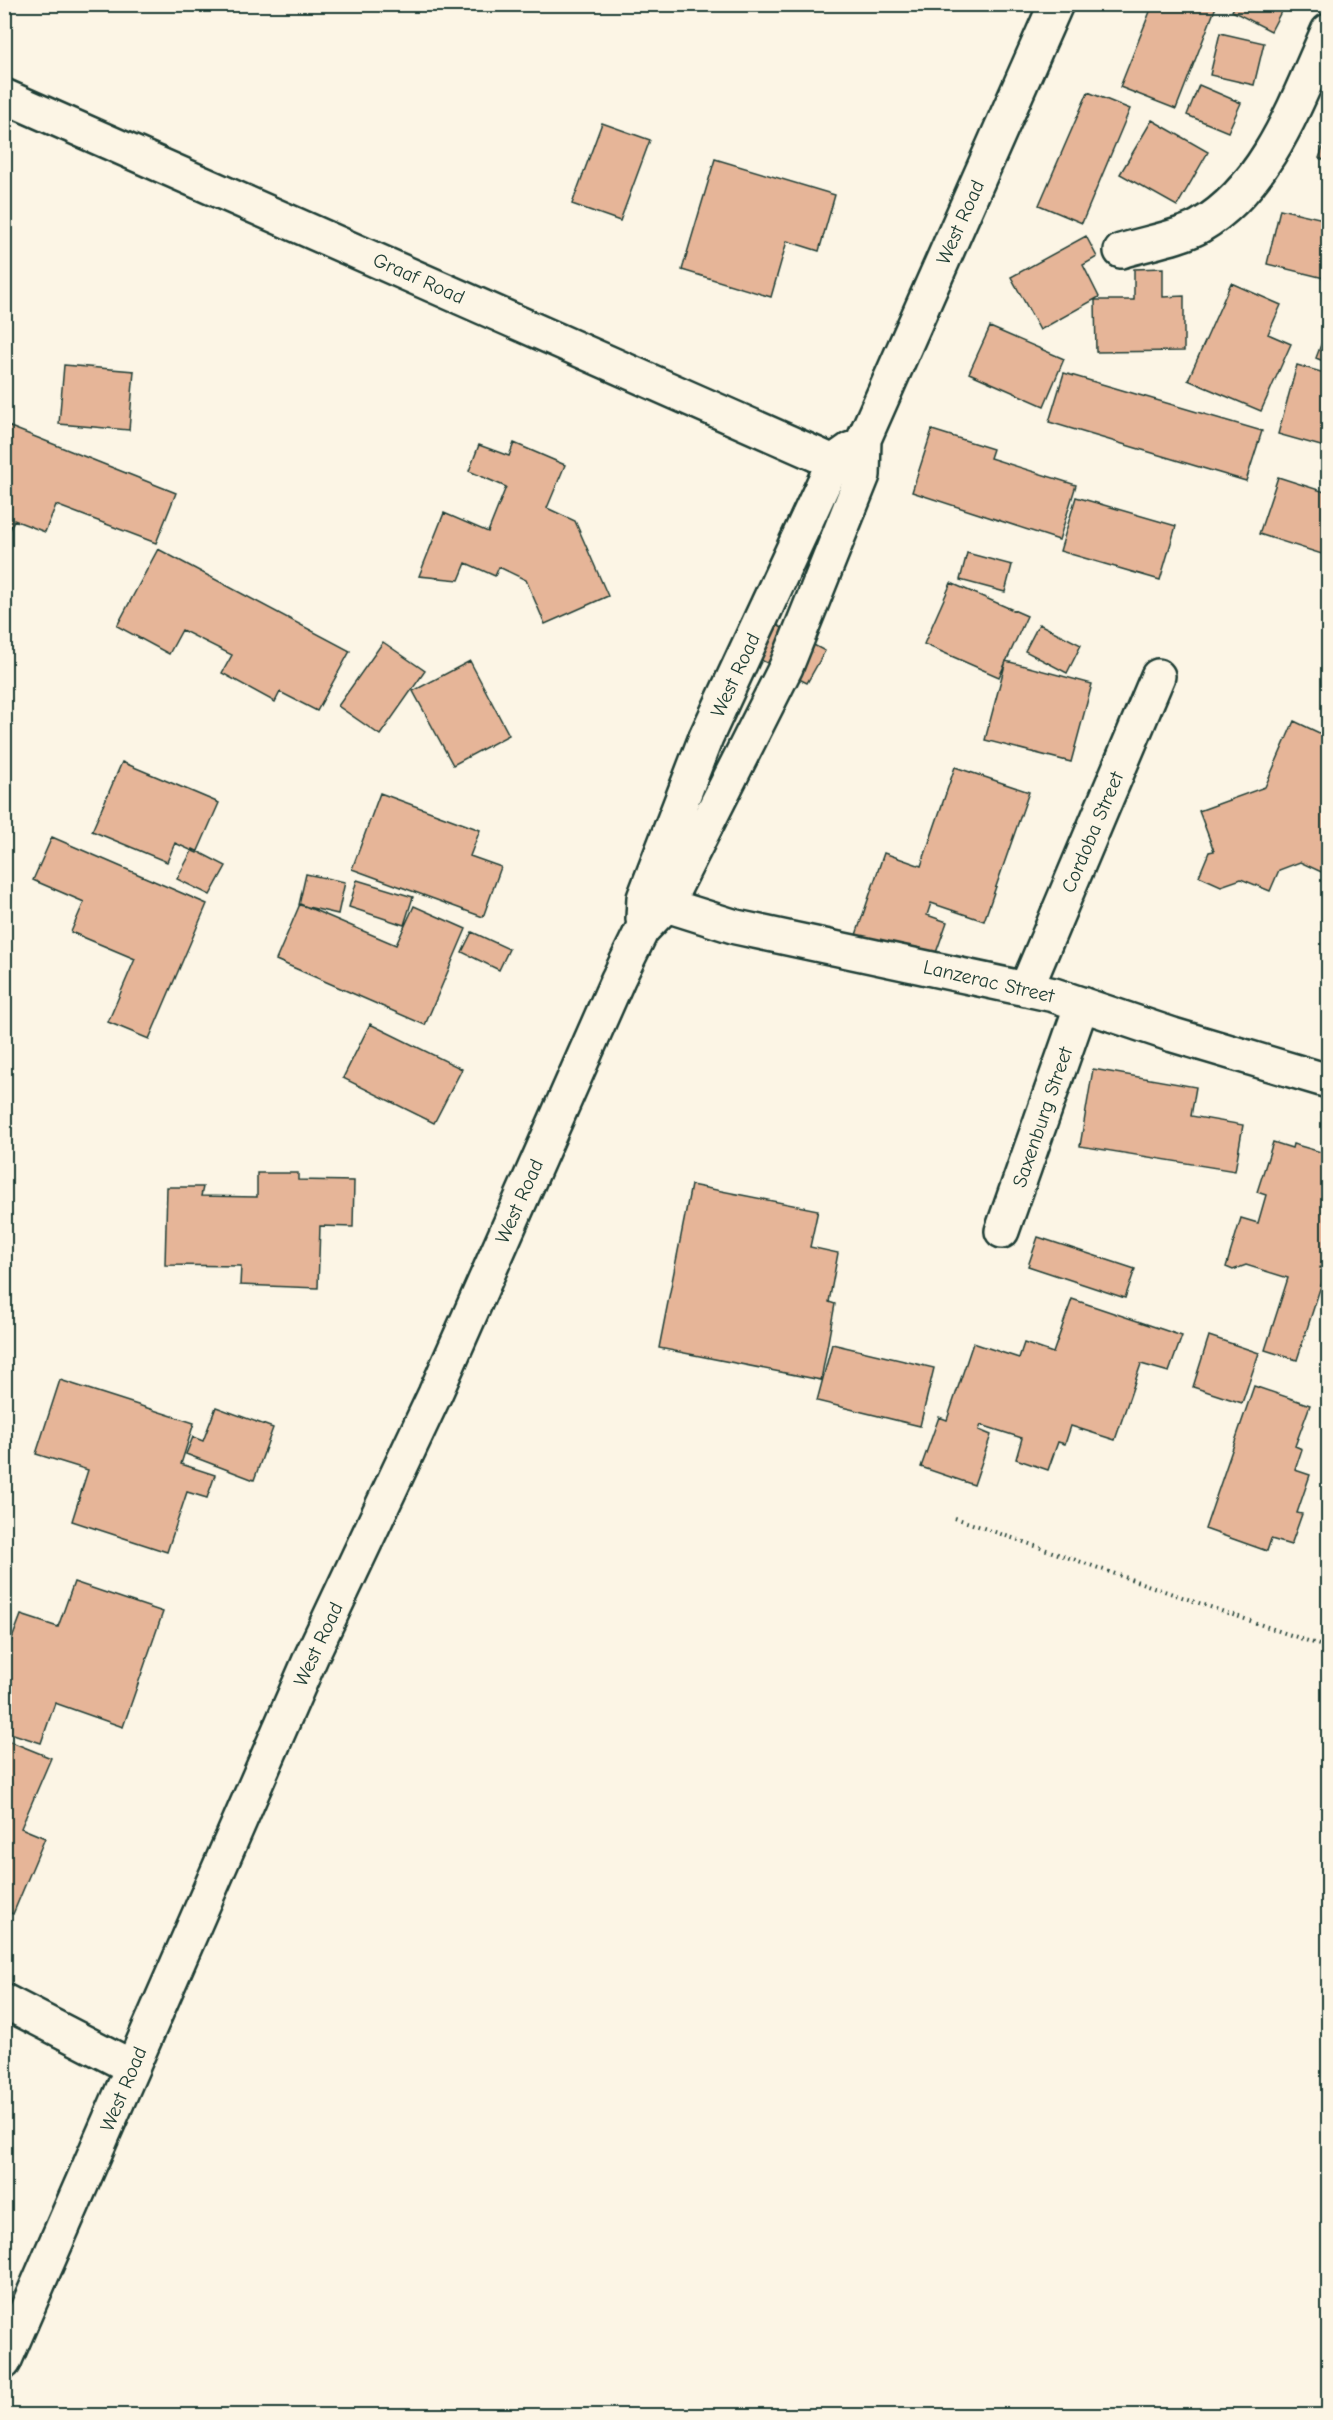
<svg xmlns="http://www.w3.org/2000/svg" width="1333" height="2420" viewBox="0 0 1333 2420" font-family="'Comic Neue',sans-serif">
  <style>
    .building { fill: #e6b598; stroke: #1f3d34; stroke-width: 1.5 }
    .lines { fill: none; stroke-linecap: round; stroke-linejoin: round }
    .street-casing { stroke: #1f3d34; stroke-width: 38 }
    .path { stroke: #1f3d34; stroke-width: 4; stroke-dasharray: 1.5 4.5; stroke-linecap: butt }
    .street { stroke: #fcf5e5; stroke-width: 33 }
    .labels { text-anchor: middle; stroke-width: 4.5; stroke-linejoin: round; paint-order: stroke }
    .street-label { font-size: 20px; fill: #1f3d34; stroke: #fcf5e5 }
  </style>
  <rect width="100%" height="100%" fill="#fcf5e5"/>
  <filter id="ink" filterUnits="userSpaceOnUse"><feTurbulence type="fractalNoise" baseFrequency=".0167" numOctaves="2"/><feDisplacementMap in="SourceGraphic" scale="12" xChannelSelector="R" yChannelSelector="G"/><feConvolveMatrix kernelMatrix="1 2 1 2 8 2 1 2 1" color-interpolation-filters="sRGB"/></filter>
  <g filter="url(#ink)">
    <path class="building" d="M1153 4H1217L1176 109 1120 87Z
      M1236 4H1285L1271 31 1232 11Z
      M1220 33 1264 43 1254 85 1210 75Z
      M1199 85 1241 103 1228 132 1187 115Z
      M1088 92 1130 109 1082 223 1039 205Z
      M1152 120 1208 152 1177 206 1120 174Z
      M602 123 650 140 620 221 572 204Z
      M1328 135V162L1319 158Z
      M715 159 835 195 819 251 787 241 771 297 682 270Z
      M1280 209 1328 220V279L1267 264Z
      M1086 236 1097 257 1083 265 1099 297 1040 330 1011 277Z
      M1163 268V297L1184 296V351L1096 352 1095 300H1134V269Z
      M1231 283 1281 305 1268 334 1291 344 1261 411 1188 380Z
      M990 327 1064 359 1044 406 969 373Z
      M1325 334 1328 336V363L1316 358Z
      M64 365 134 371 129 430 59 424Z
      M1297 365 1328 374V448L1278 434Z
      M1064 373 1262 431 1246 481 1049 422Z
      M8 426 176 493 156 543 56 505 45 532 14 520 4 544V437Z
      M932 430 993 449 990 458 1076 485 1059 540 912 492Z
      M514 443 565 465 547 508 575 521 608 596 545 624 526 580 499 567 495 576 466 563 459 580 419 576 444 513 488 532 506 487 469 471 479 445 509 456Z
      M1278 477 1328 493V556L1259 534Z
      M1076 497 1176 526 1160 580 1060 551Z
      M158 549 350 651 317 711 280 692 275 702 222 673 232 655 182 630 169 654 117 626Z
      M967 553 1012 565 1005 592 960 580Z
      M951 583 1027 616 999 677 924 644Z
      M773 623 825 651 807 683 755 657Z
      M1039 624 1081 645 1067 673 1025 651Z
      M383 642 425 671 380 735 338 706Z
      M470 661 509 735 453 765 413 691Z
      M1006 661 1092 684 1071 762 985 740Z
      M1294 721 1328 737V875L1300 862 1279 870 1270 891 1241 879 1221 886 1199 876 1209 852 1214 851 1199 811 1265 787Z
      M122 762 219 803 197 853 175 843 167 862 92 831Z
      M955 767 1029 792 984 921 931 903 927 915 947 922 933 961 856 935 884 853 921 866Z
      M380 793 480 830 470 856 501 867 483 917 352 869Z
      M52 837 207 904 149 1039 108 1022 135 959 71 932 84 902 33 880Z
      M193 849 226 866 210 895 177 879Z
      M306 874 345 882 338 914 299 905Z
      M357 880 413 897 404 925 349 907Z
      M300 904 396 945 414 906 466 929 425 1025 276 960Z
      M472 932 509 949 499 970 462 952Z
      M370 1024 462 1069 434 1123 343 1078Z
      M1093 1069 1196 1087 1191 1116 1243 1125 1235 1171 1080 1146Z
      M1273 1142 1292 1148 1293 1144 1328 1154V1242L1320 1268 1326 1270 1297 1360 1265 1350 1288 1278 1246 1265 1233 1270 1226 1267 1241 1218 1258 1223 1266 1195 1257 1192Z
      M257 1173H298V1180L354 1181 353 1227 320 1226 318 1288 240 1285 241 1266 165 1265 167 1187H203L201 1196 257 1197Z
      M691 1185 818 1210 810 1247 838 1253 829 1302 835 1304 821 1380 659 1348Z
      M1038 1237 1135 1269 1125 1298 1028 1266Z
      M1072 1299 1182 1336 1169 1372 1141 1364 1115 1440 1071 1426 1065 1444 1058 1442 1048 1470 1016 1459 1022 1438 981 1425 979 1430 991 1435 974 1485 921 1467 939 1417 947 1420 973 1343 1019 1358 1024 1343 1053 1353Z
      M1209 1336 1259 1353 1242 1403 1193 1387Z
      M832 1344 934 1368 920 1426 817 1401Z
      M60 1380 194 1423 181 1464 215 1475 207 1498 187 1492 167 1552 72 1521 88 1470 36 1454Z
      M1254 1386 1310 1405 1295 1446 1302 1449 1295 1470 1310 1475 1297 1513 1302 1514 1291 1545 1271 1539 1267 1551 1205 1529Z
      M216 1407 273 1428 254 1480 186 1454 193 1437 203 1441Z
      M74 1582 163 1612 123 1727 55 1703 41 1743 4 1731V1660L21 1615 58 1627Z
      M4 1739 51 1758 21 1828 45 1838 13 1914 4 1910Z"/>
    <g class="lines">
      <g class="street-casing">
        <path id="street" d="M4 96 863 475
          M1121 251C1142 244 1182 237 1200 226 1268 186 1297 100 1328 31
          M644 898 736 927 1054 995 1173 1035 1328 1081
          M643 919 644 898 706 737 834 461 851 449
          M1026 989 1158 676
          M1002 1231 1082 1004
          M4 2001 132 2067
          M4 2362 312 1655 435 1394 618 979 642 930 666 905 786 667 863 475 864 439 1056 4"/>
      </g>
      <path class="path" d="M955 1518 1328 1648"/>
      <use href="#street" class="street"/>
    </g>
  </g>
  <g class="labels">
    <g class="street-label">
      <text transform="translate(960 222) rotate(-66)" y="7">West Road</text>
      <text transform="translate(419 278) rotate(24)" y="7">Graaf Road</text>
      <text transform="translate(735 675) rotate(-65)" y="7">West Road</text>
      <text transform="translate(1092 832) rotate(-67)" y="7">Cordoba Street</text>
      <text transform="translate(989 981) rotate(13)" y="7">Lanzerac Street</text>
      <text transform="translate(1042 1117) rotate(-71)" y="7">Saxenburg Street</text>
      <text transform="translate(519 1201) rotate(-66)" y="7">West Road</text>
      <text transform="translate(318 1644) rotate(-65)" y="7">West Road</text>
      <text transform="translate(123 2089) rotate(-67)" y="7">West Road</text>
    </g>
  </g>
  <rect width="1333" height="2420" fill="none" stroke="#fcf5e5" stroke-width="24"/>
  <rect x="12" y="12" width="1309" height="2396" fill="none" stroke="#1f3d34" stroke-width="2" filter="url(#ink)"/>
</svg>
